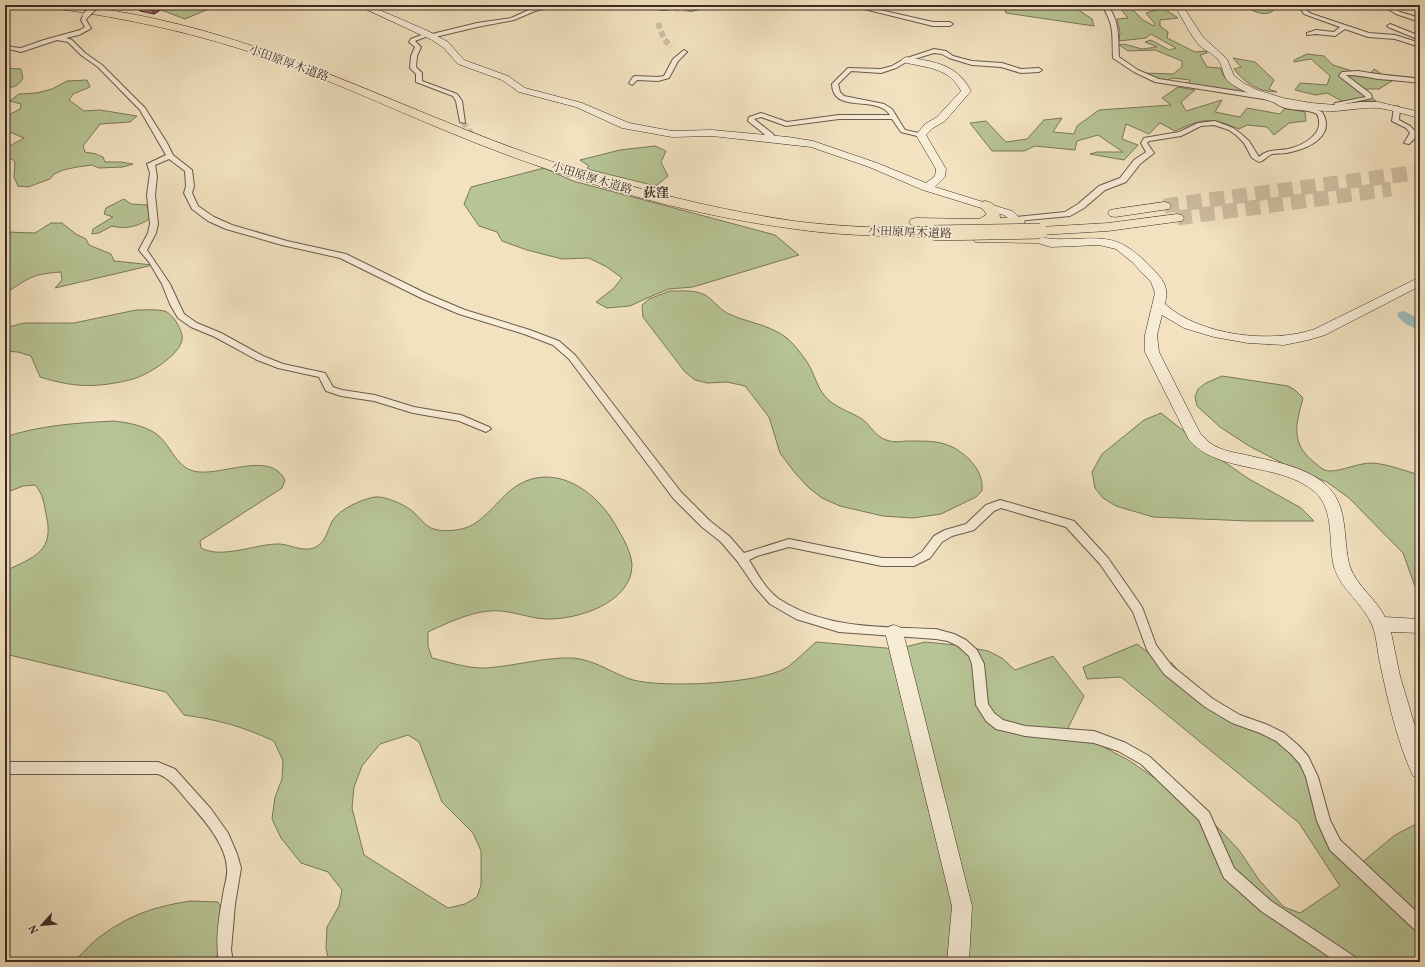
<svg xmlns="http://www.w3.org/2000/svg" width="1425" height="967" viewBox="0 0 1425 967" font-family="Vollkorn,'Noto Serif JP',serif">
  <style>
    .green { fill: #b7c495; stroke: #7a785d; fill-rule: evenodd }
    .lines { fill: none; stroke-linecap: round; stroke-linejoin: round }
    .river { fill: #9dbcb9; fill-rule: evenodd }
    .street-tunnel { stroke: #cebda1; stroke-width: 6; stroke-dasharray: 6 3; stroke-linecap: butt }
    .highway-tunnel { stroke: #cebda1; stroke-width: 15; stroke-dasharray: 15 8; stroke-linecap: butt }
    .street-casing { stroke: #6a594c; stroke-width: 2 }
    .secondary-casing { stroke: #3c2b25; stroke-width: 1 }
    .highway-casing { stroke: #3c2b25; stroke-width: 1 }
    .street { fill: #f7ecd6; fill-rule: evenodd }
    .secondary { fill: #f7ecd6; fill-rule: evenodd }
    .highway { fill: #f2e2c0; fill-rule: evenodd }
    .street-bridge-casing { stroke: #6a594c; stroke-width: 8; stroke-linecap: butt }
    .highway-bridge-casing { stroke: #3c2b25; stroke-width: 16; stroke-linecap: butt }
    .street-bridge { stroke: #f7ecd6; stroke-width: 6 }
    .highway-bridge { stroke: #f2e2c0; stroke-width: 15 }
    .wall { fill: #af6c65; stroke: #3c2b25 }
    .shaded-wall { fill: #8e5853; stroke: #3c2b25 }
    .building { fill: #cb7e76; stroke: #3c2b25 }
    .labels { text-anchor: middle; stroke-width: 3; stroke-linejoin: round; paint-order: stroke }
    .far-street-label { font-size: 12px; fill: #3c2b25; stroke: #f7ecd6 }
    .far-neighbourhood-label { font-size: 13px; font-weight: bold; fill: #3c2b25; stroke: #f7ecd6 }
  </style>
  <rect width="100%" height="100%" fill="#f2e2c0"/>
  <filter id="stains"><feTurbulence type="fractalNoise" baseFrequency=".005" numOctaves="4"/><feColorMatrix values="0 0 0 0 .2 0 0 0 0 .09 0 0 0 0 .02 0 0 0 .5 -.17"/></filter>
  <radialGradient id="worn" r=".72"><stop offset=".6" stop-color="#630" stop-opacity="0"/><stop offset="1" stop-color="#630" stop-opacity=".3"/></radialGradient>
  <path class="green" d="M148 5H218L185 19Z
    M1005 5H1071L1092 19 1094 26 1006 13 1004 7Z
    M1107 5H1128L1143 20 1154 26 1155 24 1146 13 1163 8 1178 18 1160 20V26L1168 32 1167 38 1195 52 1206 51 1207 53 1200 55 1207 67 1221 68C1222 82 1241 88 1252 94L1212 87 1188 85 1190 80 1173 78 1165 81 1156 79 1143 73 1173 74 1182 67V61L1155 50 1128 51 1119 45 1124 44 1142 49 1157 47 1145 42 1151 40 1169 50 1176 48 1151 34 1146 38 1119 41 1120 32 1117 19 1128 18 1120 8Z
    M1241 5H1267L1275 9C1265 19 1252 10 1241 5Z
    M1307 54 1324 56 1333 65 1368 76 1374 69 1392 81 1379 89H1362L1376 101 1346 103 1327 93 1316 95 1295 90 1300 83 1327 85 1330 76 1311 59 1294 62V60Z
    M1233 58 1255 62 1274 80 1269 89 1277 92C1258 92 1245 83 1234 69L1241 67Z
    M5 68 21 69 23 78C19 86 13 87 5 89Z
    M87 80 90 87 73 94 69 100 84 111 100 110 137 116 130 122 100 124 83 146 85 152 96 154 103 157 105 162H121L133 164 123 167 99 168 92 165 77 167 63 170 54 174 50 179 28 187 18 186 14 177 15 162 12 159 5 160C5 145 13 145 24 138L5 130V117L20 109 21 104 10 101 19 94 36 93 52 89 67 81Z
    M1178 87 1195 90 1181 102 1186 111 1222 100 1215 112 1240 117 1247 108 1280 114 1285 108 1305 112 1306 121 1289 123 1274 135 1267 127 1247 125 1239 129C1210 117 1204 118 1175 131L1160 123 1149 134 1126 124 1122 139 1138 145 1124 160 1090 154 1097 152H1123L1098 135 1077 141 1075 150 1035 146 1024 151H992L970 123 986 121 1006 142 1027 139 1044 120 1062 118 1053 132 1074 134 1077 126 1099 110 1171 105 1162 98Z
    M655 146 666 151 661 162 668 176 656 186 591 170 587 168 589 166 580 160 620 150Z
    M544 168 573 181 775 235 799 255 693 287 669 289 647 298 630 306 607 308 596 302 613 289 622 278 607 267 589 258 562 259 527 250 502 241 497 232 479 226 464 204 471 187Z
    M124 199 131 204 147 205 151 218C139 226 126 230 112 226L99 233 92 234 93 229 113 217 104 214 106 208Z
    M51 223H62L76 234 86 239 89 245 111 254 114 261 153 265 55 288 62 280 61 272C32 274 28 278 5 294V231L7 232 35 233Z
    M670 291C681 291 694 290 703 294 712 298 718 308 727 313 747 323 770 324 788 339 795 345 802 355 807 362 814 372 816 385 824 395 833 407 849 411 862 419 868 423 872 431 879 436 888 443 897 442 907 441 933 441 949 440 969 459 978 469 983 477 982 491L976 497 941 514 913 518 883 516 840 506 822 498 809 488 795 473 780 453 769 417 745 386 727 382 707 383 695 380 685 372 643 317 642 305 649 299Z
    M136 310C145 310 156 309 164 311 169 312 174 318 177 323 180 329 183 334 182 340 179 356 147 375 133 379 98 388 75 388 40 377L31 356 18 352 5 351V328L24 323H74Z
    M1222 376 1288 386 1295 390 1303 398C1296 424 1290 443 1314 462 1319 466 1323 471 1330 471 1342 471 1358 463 1372 463 1388 464 1405 471 1420 475V608L1416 589 1403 553 1349 498 1327 482 1284 464 1249 446 1220 427 1197 406 1195 397 1198 389 1206 383Z
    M1161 413 1210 452 1249 479 1301 508 1314 521H1249L1153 517 1116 506 1103 498 1095 488 1092 472 1102 454 1144 420Z
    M114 421C129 423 142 425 155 433 170 443 175 466 193 471 219 478 270 449 285 480L282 488 200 541 201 548C221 559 253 545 276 544 290 543 307 556 320 544 327 538 328 528 333 520 340 509 362 499 375 497 385 496 403 504 411 510 418 515 423 524 431 528 440 532 456 531 465 528 485 522 501 495 518 485 557 462 598 493 616 526 623 538 631 551 632 565 632 603 577 620 546 619 527 618 508 609 489 611 468 613 447 623 428 632V646L432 658C448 662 470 669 486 668 516 666 543 657 573 658 596 660 613 674 633 680 665 688 758 684 786 668 794 663 808 649 816 642L897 649 925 642 956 645 988 651 1002 658 1015 670 1053 656 1084 696 1068 728 1130 761 1201 810 1239 850 1259 880 1284 907 1300 913 1340 886 1299 823 1121 677 1087 679 1083 667 1137 644 1160 662 1172 663 1190 686 1204 697 1292 743 1325 809 1342 847 1360 864 1395 835 1420 822V962H433L432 960 423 962H329L326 948 327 927 339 906 342 890 328 872 301 863 281 838 272 819 275 797 282 779 283 761 274 741C241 726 219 720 184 715L166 692 5 654V571C35 557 55 551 46 514 44 503 43 494 35 485L23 486 5 493V437C41 425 77 423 114 421ZM408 735 419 742 442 802 473 833 481 851V885L477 897 465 904 448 908 364 855 352 808 354 787 362 766 380 744Z
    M190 901 218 902 227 921 223 944 214 962H71C83 955 90 943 101 936 131 914 154 907 190 901Z"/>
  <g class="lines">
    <path class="river" d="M1404 311 1420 319V330C1412 328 1401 322 1397 315L1399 312Z"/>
    <path class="street-tunnel" d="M665 8 690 9
      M658 23 664 39 671 47
      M463 122 477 142"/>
    <path class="highway-tunnel" d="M1164 206 1420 172
      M1177 218 1391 189"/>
    <g class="street-casing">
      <path id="street" d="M545 5H575L572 7H552L535 11 514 20 477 27 431 38 428 36 415 41 421 47 417 56 416 67 422 73V81L457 94 462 101 465 123 460 122 456 101 453 96 416 82V74L410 68 411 56 415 47 409 42 411 39 429 32 432 34 477 23 511 18 531 9Z
        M637 5H654L668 8 665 10 640 7Z
        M704 5H717L690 11 687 9Z
        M848 5H858L933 22H950L953 24 950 26H933Z
        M1101 5H1107C1120 21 1118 37 1119 57L1138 70 1159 79 1270 96 1273 98 1270 100 1155 82 1134 72 1113 58C1112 36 1115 24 1101 5Z
        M1298 5H1304L1308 12 1312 14 1369 33 1395 35 1420 43V47L1395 39 1368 37 1345 29 1335 36 1316 34 1307 35V33L1316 30 1334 32 1340 27 1304 14Z
        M1382 5H1389L1400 12 1420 18V22L1396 14Z
        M84 14 89 15 86 20 91 28 90 29 79 35 66 38 72 40 85 53 102 65 145 108 167 143 173 155 192 170 194 186 192 193 198 206 214 217 232 225 287 241 346 254 427 294 465 310 530 330 559 341 575 355 681 492 710 521 729 536 744 553 789 539 882 558H912L922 552 934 536 945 530 966 524 986 505 1000 500 1074 521 1108 558 1142 607 1156 645 1172 666 1213 699 1240 715 1268 725 1284 733 1299 746 1308 756 1318 777 1330 820 1340 840 1420 915V932L1415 930 1330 850 1317 821 1306 777 1300 764 1291 754 1276 741 1260 733 1232 723 1205 707 1164 674 1147 650 1133 612 1100 564 1066 527 1001 508 994 511 974 530 952 536 942 542 930 558 914 566H882L789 547 757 556 749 560C757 573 766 590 779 599 824 629 884 627 936 629L954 634 966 640 977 650 984 664 988 704 994 713 1003 720 1025 726 1094 731 1126 743 1149 756 1209 812 1234 868 1271 901 1355 957 1357 962H1337L1261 911 1224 878 1199 820 1141 764 1118 751 1094 743 1025 736 996 729 986 721 976 705 972 664 969 656 958 646 948 641 936 639 839 632 796 619 770 604 755 587 738 562 721 542 702 527 673 498 569 359 553 345 524 334 459 314 421 298 340 258 282 245 226 229 208 221 192 209 184 193 186 186 185 171 169 159 155 165 157 177 155 195 158 224 156 233 147 250 170 284 184 314 197 323 221 333 263 356 283 364 325 373 333 387 342 390 375 395 414 407 461 415 489 427 491 429 486 432 459 421 413 413 374 401 341 396 326 391 319 377 278 368 257 360 215 337 191 327 178 318 170 304 162 284 149 262 139 250 148 233 150 224 147 195 150 173 147 164 166 155 140 110 98 67 81 55 68 42 57 40 21 52 5 48V44L12 47 21 48 44 40 80 30 85 27 81 20Z
        M1390 24 1420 36V40L1388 27 1387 26Z
        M934 49 946 51 953 56 972 61 1002 63 1021 69 1039 68 1042 70 1039 72 1021 73 1001 67 972 65 949 58 942 54 934 53 908 61 896 68 881 73 851 71 838 84 840 92 844 96 884 104 892 109 905 130 923 134 924 135 921 137 901 132 892 119H839L786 126 761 117 754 119 773 134 776 139 773 141 748 121 749 117 761 113 787 122 839 115H890C879 97 842 110 834 93 833 91 832 87 832 84L848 68 881 69 892 66 904 59Z
        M684 50 687 52 678 61 669 78 658 81 637 80 632 85 629 83 633 77 635 76 658 77 664 76 673 59Z
        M1358 71C1379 75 1399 76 1420 79V83C1406 81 1392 80 1378 79 1367 77 1357 75 1346 75L1371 94 1372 98 1340 105 1338 109H1334L1335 103 1366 97 1339 76 1342 72Z
        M1276 99H1280L1281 101C1293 109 1309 105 1322 112 1336 135 1310 148 1291 152 1285 154 1278 153 1272 154 1267 156 1264 161 1259 162L1252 158 1244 143 1236 135 1229 130 1214 125 1201 126 1181 136 1149 141 1147 143 1154 153 1140 164 1126 182 1105 190 1084 208 1070 216 1016 221 1012 219 1016 217 1065 212 1078 204 1099 186 1120 178 1134 160 1146 152 1141 143 1144 138 1179 132 1198 123 1215 121 1233 128 1240 133 1249 141 1259 157C1267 149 1277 151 1288 149 1305 145 1326 133 1317 114 1304 107 1286 113 1274 102Z
        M1397 106 1400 108 1399 120 1410 126 1417 133 1415 138 1409 144 1404 143 1410 133 1406 128 1392 121 1394 108Z
        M5 762H158L175 769 211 809 228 833 237 854 241 868 235 904 231 950 233 962H219C215 941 219 916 223 895 224 887 228 876 227 868 226 845 205 821 191 805 181 794 172 779 158 774H5Z"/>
    </g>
    <g class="secondary-casing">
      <path id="secondary" d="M357 5H368L428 31 448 42 464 60 508 76 525 88 582 103 629 123 672 131 712 130 788 137 813 141 877 163 926 183 935 176 936 169 916 135 925 124 937 117 961 91C949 67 926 68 903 62L901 60 906 57C934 62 956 63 971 91L945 121 933 128 926 135 946 169 945 177 935 187 1012 211C1020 217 1033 234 1041 237 1051 240 1061 239 1072 239 1111 237 1122 238 1151 267 1163 280 1169 285 1165 304 1200 336 1272 344 1315 329L1420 277V286L1325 335 1308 340 1284 345 1248 343 1214 337 1184 328 1162 315 1157 335 1159 352 1200 433C1205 439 1211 445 1219 448 1226 451 1235 453 1242 454 1270 461 1303 465 1325 484 1350 505 1342 540 1350 567 1357 586 1376 599 1385 617L1420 619V633L1391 632 1400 676 1420 743V779L1413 776C1397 741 1388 701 1380 663 1377 651 1377 637 1372 625 1363 603 1341 590 1334 567 1328 543 1335 510 1315 492 1279 461 1220 475 1189 440L1145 352V335L1155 293 1151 282 1132 262 1116 249 1099 245 1051 247 1031 241 1012 221 1004 215 923 190 869 167 811 147 712 136 672 137 622 128 576 107 519 92 502 80 458 64 444 48 432 40Z
        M1174 5H1182L1203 37 1227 59 1234 76 1245 84 1257 90 1283 98 1311 103 1336 105 1360 102H1378L1420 112V118C1406 115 1393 110 1379 108 1364 107 1351 110 1336 111 1306 112 1253 101 1229 82 1222 76 1224 68 1219 61 1214 54 1206 51 1200 46 1189 34 1183 18 1174 5Z
        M894 625 900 627 903 632 972 906 969 962H947L952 906 885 632 888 627Z"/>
    </g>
    <g class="highway-casing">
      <path id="highway" d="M47 5C85 5 119 11 156 19 281 46 394 104 513 148 604 181 698 207 794 221 840 227 887 228 933 229L938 230 940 233 938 236 933 237C887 236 841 236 795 229 695 216 596 188 502 153 424 124 349 87 271 59 200 34 127 18 52 8Z
        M986 201C994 203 1000 209 1000 218L1018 217 1023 218 1025 221 1023 224 1018 225 982 227 916 226 911 225 909 222 911 219 916 218 979 219 986 215 985 212 979 205 981 202Z
        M1164 202 1169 203 1171 206 1169 209 1115 217 1110 216 1108 213 1110 210 1115 209Z
        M1177 214 1182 215 1184 218 1182 221 1108 231 1040 235 1035 234 1033 231 1035 228 1040 227 1108 223Z
        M980 235H1035L1040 236 1042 239 1040 242 1035 243 975 242 973 239 975 236Z"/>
    </g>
    <use href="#street" class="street"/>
    <use href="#secondary" class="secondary"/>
    <use href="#highway" class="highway"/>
    <g class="street-bridge-casing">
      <path id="street-bridge" d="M86 15 96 5"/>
    </g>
    <g class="highway-bridge-casing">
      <path id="highway-bridge" d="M933 233 1040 231"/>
    </g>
    <use href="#street-bridge" class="street-bridge"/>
    <use href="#highway-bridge" class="highway-bridge"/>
  </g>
  <path class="wall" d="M143 5H164L165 7 154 14 140 11 138 7Z"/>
  <path class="shaded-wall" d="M161 5H164L165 7 154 14 152 10Z"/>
  <path class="building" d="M143 5H161L152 10 138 7Z"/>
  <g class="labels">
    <g class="far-street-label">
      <text transform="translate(289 63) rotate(20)" y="4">小田原厚木道路</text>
      <text transform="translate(592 178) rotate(17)" y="4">小田原厚木道路</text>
      <text transform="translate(910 232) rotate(2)" y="4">小田原厚木道路</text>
    </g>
    <g class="far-neighbourhood-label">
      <text x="656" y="197">荻窪</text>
    </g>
  </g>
  <rect width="1425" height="967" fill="none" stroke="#f2e2c0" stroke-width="20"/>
  <rect x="6" y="6" width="1413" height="955" fill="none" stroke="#3c2b25" stroke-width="2"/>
  <rect x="10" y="10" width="1405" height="947" fill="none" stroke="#3c2b25"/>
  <g transform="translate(42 925) rotate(243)" stroke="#f7ecd6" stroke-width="3" paint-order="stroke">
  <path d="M0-3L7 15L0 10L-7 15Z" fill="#3c2b25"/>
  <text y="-6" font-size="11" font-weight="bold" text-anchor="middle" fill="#3c2b25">N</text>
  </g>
  <rect width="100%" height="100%" filter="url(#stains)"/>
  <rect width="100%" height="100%" fill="url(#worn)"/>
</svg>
